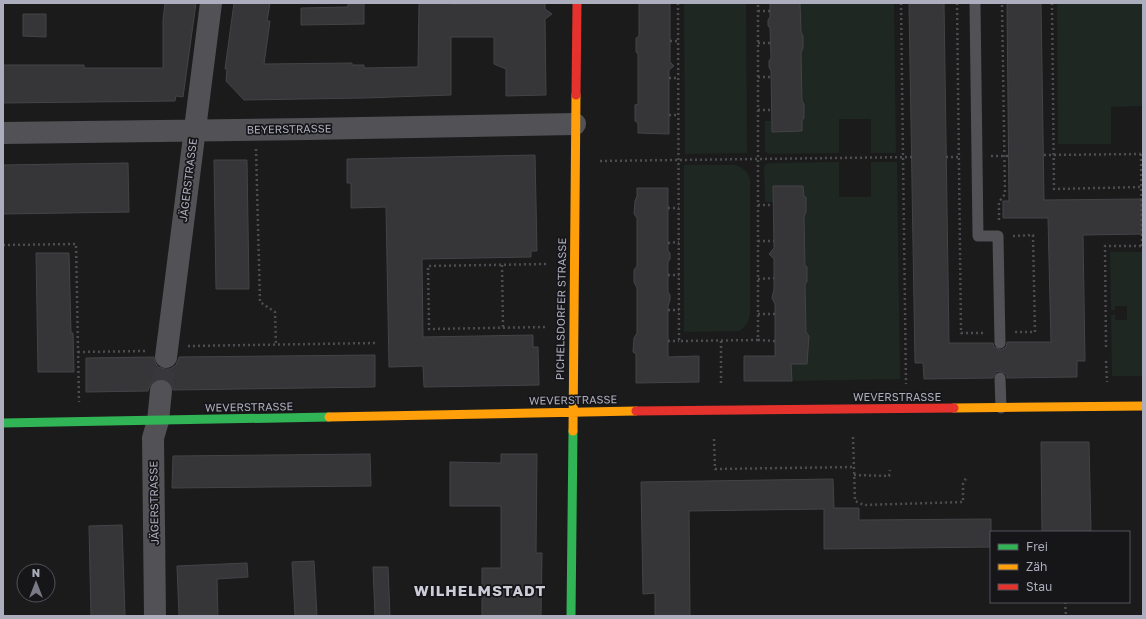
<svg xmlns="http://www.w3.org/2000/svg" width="1146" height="619" viewBox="0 0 1146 619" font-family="'Golos Text',sans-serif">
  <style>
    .green { fill: #1e2722 }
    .building { fill: #363638; stroke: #444448 }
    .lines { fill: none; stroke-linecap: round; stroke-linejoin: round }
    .street-tunnel { stroke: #38383c; stroke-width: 22; stroke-dasharray: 22 11; stroke-linecap: butt }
    .path { stroke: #4c4c51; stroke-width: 2.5; stroke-dasharray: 2 3; stroke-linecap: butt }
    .lane { stroke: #515156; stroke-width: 11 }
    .street { stroke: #515156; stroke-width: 22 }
    .fast { stroke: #30b455; stroke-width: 9 }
    .slow { stroke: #ff9f0a; stroke-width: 9 }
    .jam { stroke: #e5322d; stroke-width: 9 }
    .labels { text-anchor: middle; stroke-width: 3.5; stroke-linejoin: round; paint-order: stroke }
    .street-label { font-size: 11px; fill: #acadbd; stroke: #161518 }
    .district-label { font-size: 15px; font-weight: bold; letter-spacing: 1px; fill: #cdcdd9; stroke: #161518 }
  </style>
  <rect width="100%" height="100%" fill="#1b1b1c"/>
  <path class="green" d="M684 3H746L747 153 685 154Z
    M800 3H894L896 153H871V119H839V153L769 154 765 151V121H772V132L802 131V120L804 118V104L802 102 801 51 803 48V36L801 34Z
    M1057 3H1143V106L1111 107V144H1058Z
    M839 162V197H871V162H897L900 379 792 381 791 364H807L806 352 809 349V336L806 334 805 283 807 281V267L805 265 804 214 806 212V198L804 197 803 186H773V202H765L764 167 766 164 770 163Z
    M684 165H736C744 168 748 172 750 180V314C749 322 746 327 739 331L684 332Z
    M1110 252H1143V376H1112L1111 315H1115V320H1127V306H1115V310H1111Z"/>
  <path class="building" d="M165 3H196L183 97 176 96 175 101 3 103V65H84V68H163V20Z
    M234 3H270L267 21H270L264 64 352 63V65H364V68L418 67 419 3H452V4L545 3V9L552 14 545 19 546 95 506 96V69L494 64V37H451V95L364 98 244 100 226 81 227 69H225Z
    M348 3H364V24L301 25V8L348 7Z
    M639 3H670V62L674 66 669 70V134L638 133V123L635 121V105L638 104V54L636 52V38L639 36Z
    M770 3H800L801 32 803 36V48L801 53 802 101 804 104V118L802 121V131L772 132 771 71 769 67V61L771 58 770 28 768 26V20L770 17Z
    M909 3H944L949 343H993L994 347 1001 350 1006 347 1007 342H1051L1048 218H1003V201H1009L1007 3H1041L1044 200 1143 199V234L1083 235 1085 361H1077V377L1007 378 1006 374 1000 371 996 372 993 378 924 379 923 363H915Z
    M23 14H46V37L23 36Z
    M535 155 537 251H531V257L422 259 423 337 533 335V347H538L539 385 424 387 423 366 389 367 386 207 351 208V183H347V159Z
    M214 160H247L249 289H216Z
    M128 163 129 212 3 214V165Z
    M773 186H803L804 197H806V212L804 217 805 265 807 267V282L805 284 806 332 809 336 807 364H791L792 381H744V356H775V304L772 298 774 289V259L769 254 774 248Z
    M637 188H668V251L670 253V259L668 262V292L670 295V300L668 306V357L699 356V382L636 383V354L633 352 634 338 637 333V288L634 282V270L637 266V218L634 214 635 201 637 196Z
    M36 253H69L71 333H73L74 372H38Z
    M375 355V387L173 390 172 386 169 381 162 379H156L151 383 148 391 86 392V358L154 357 155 362 158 367 165 369H170L176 365 179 357Z
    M1041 442H1089L1091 532H1042Z
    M370 454 371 486 172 488 173 456Z
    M501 454H537L536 553H542L541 616H482V568H501V506H450V462L501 463Z
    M833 479 834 508H859V520L991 519V547L824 549V509L689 511 690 616H655V593L643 594 641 482Z
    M122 525 125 616H91L89 526Z
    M314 561 317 616H295L292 562Z
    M247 563 248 577 217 579 218 616H179L177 566Z
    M373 567H388L390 616H375Z"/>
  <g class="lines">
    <path class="street-tunnel" d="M161 391 166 357"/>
    <path class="path" d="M678 3 679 341 758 340V3
      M901 3 906 384
      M957 3 961 333H984
      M1052 3 1054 189 1143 187
      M758 11H770
      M670 41H678
      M758 43H771
      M758 77H771
      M669 78H678
      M758 110H772
      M669 115H678
      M256 149 260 302 275 312 276 345
      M1141 154 1142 246
      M1044 155 1143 154
      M991 156H1009
      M946 157H960
      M600 161 912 157
      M758 205H773
      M668 208H679
      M999 220V202L1005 194 1002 3
      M1013 236 1033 235 1035 332H1015
      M758 241H774
      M668 243 679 242
      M3 245 76 244 79 402
      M546 264 428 266 429 329 546 327
      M502 265 503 327
      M668 275H679
      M758 279 774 278
      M668 310H679
      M758 314H775
      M758 340 775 341
      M668 341H679
      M721 341V386
      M188 346 376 343
      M1106 347 1105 246H1143
      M78 352 146 351
      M1106 361 1107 382
      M853 437 855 501 864 505 963 502V484L967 476
      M714 439 715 469 854 467
      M854 475 889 476 890 470
      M1065 602 1066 616"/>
    <path class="lane" d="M975 3 978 236H998L1000 343
      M1000 378 1001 408"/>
    <path class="street" d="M3 133 308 129 575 124
      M166 357 211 3
      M155 616 153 438 158 421 161 391"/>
    <path class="fast" d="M3 423 329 417
      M571 616 573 431"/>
    <path class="slow" d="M954 408 1143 406
      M329 417 636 411
      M573 431 576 95"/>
    <path class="jam" d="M576 95 577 3
      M636 411 954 408"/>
  </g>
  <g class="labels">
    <g class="street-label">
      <text transform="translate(289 129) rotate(-1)" y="4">BEYERSTRASSE</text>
      <text transform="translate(188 180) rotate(-83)" y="4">JÄGERSTRASSE</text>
      <text transform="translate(561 309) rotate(-89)" y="4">PICHELSDORFER STRASSE</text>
      <text x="897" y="401">WEVERSTRASSE</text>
      <text transform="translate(573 400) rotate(-1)" y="4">WEVERSTRASSE</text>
      <text transform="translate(249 407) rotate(-1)" y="4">WEVERSTRASSE</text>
      <text transform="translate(154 503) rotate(-91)" y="4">JÄGERSTRASSE</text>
    </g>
    <g class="district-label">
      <text x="480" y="596">WILHELMSTADT</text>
    </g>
  </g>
  <rect width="1146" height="619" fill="none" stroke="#acadbd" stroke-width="8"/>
  <rect x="990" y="531" width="140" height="72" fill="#161518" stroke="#52525a"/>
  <rect x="998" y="544" width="20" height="6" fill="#30b455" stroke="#52525a"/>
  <text x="1026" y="551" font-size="12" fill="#acadbd">Frei</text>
  <rect x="998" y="564" width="20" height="6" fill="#ff9f0a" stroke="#52525a"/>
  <text x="1026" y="571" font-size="12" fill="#acadbd">Zäh</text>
  <rect x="998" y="584" width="20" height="6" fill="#e5322d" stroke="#52525a"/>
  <text x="1026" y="591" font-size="12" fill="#acadbd">Stau</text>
  <g transform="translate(36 583)"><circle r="19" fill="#161518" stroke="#52525a"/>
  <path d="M0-3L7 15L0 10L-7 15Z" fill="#797a85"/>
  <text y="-6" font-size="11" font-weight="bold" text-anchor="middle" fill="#acadbd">N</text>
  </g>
</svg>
